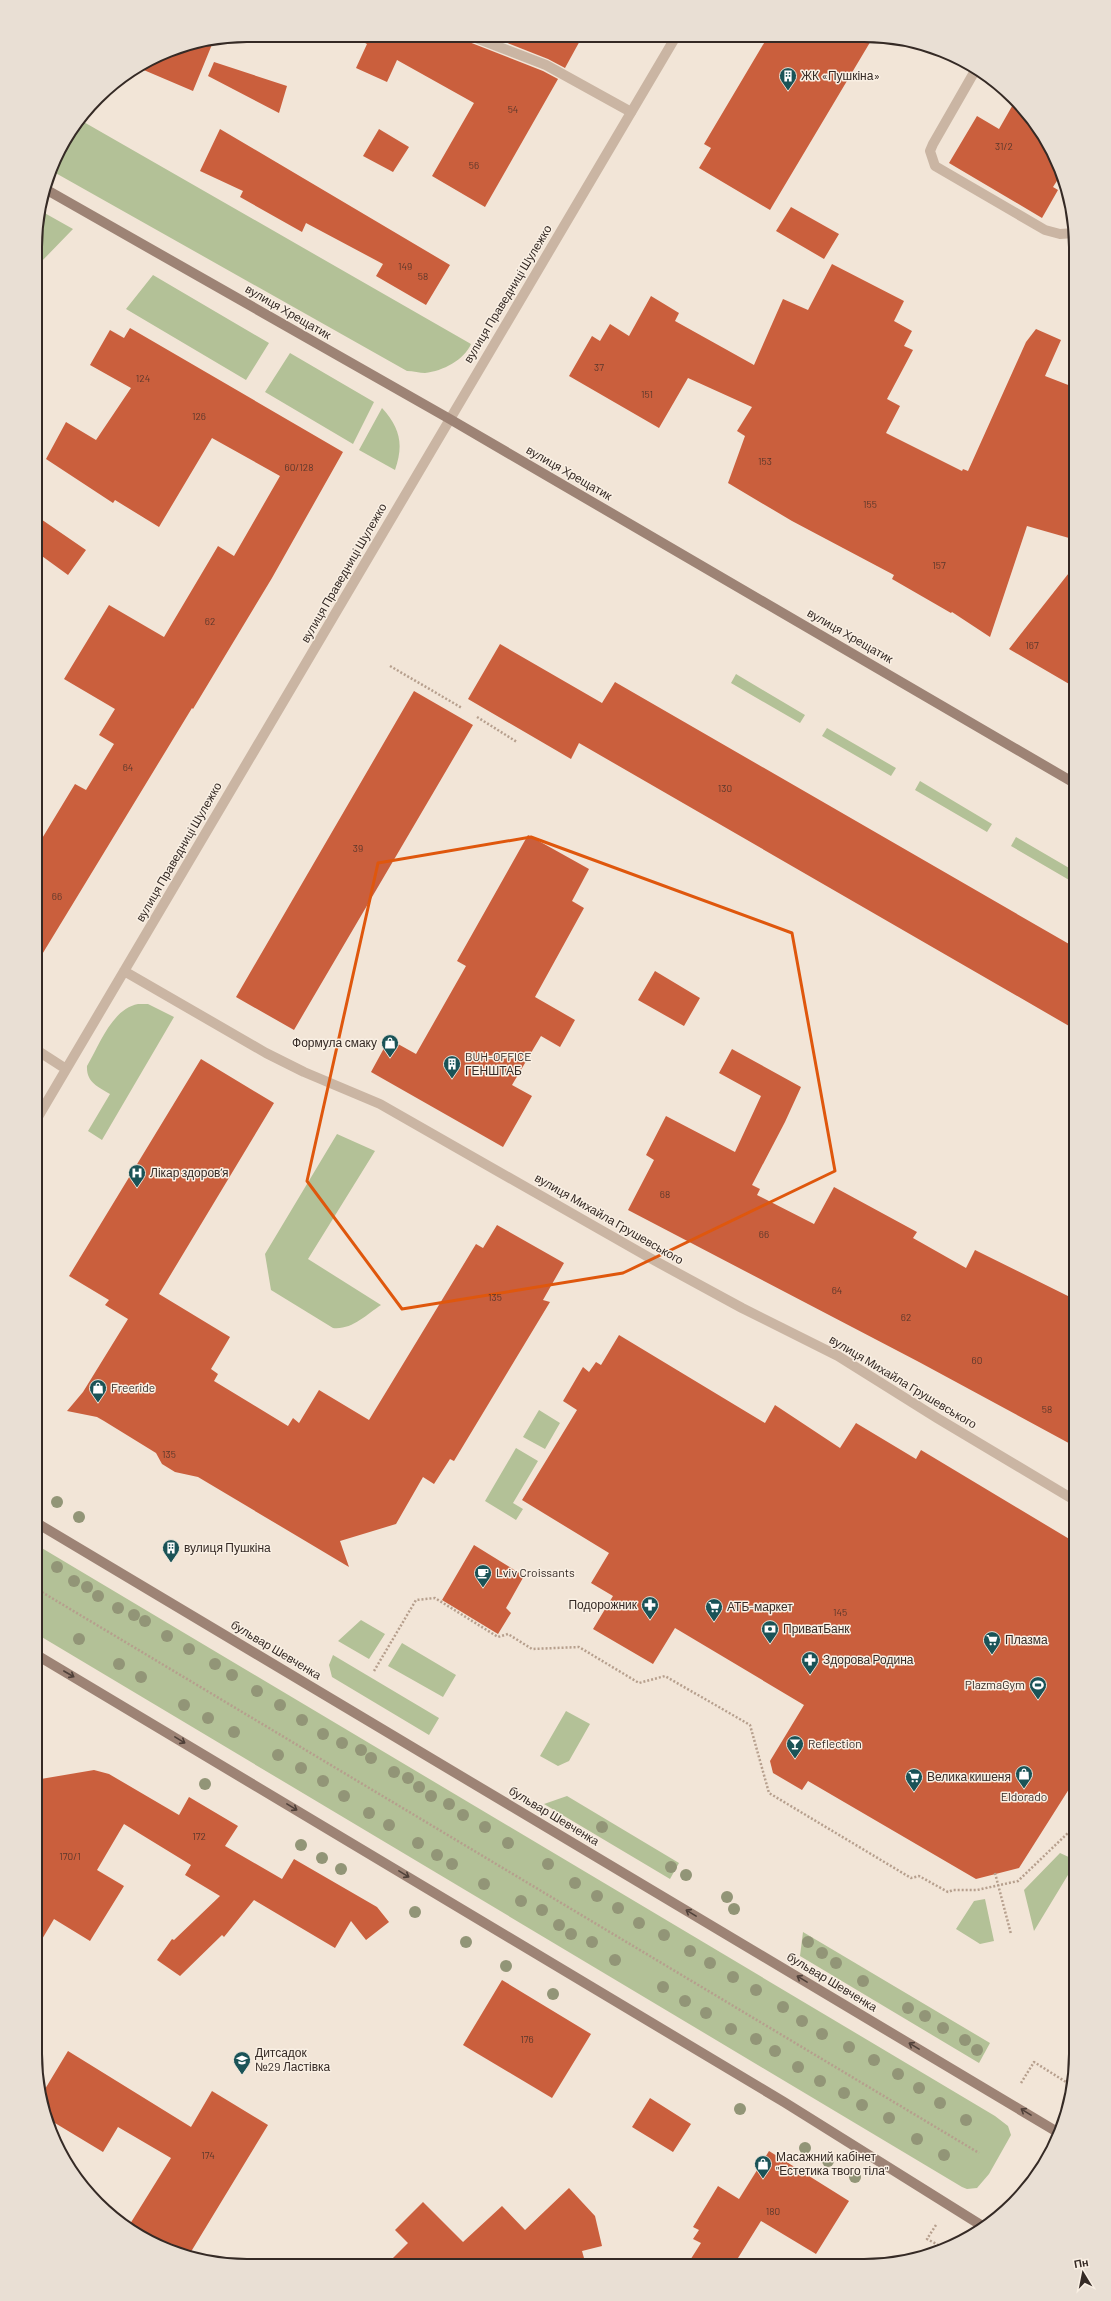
<svg xmlns="http://www.w3.org/2000/svg" width="1111" height="2301" viewBox="0 0 1111 2301" font-family="Barlow,sans-serif">
  <style>
    .green { fill: #b3c197 }
    .building { fill: #ca5f3d }
    .lines { fill: none; stroke-linecap: round; stroke-linejoin: round }
    .path { stroke: #b69f8d; stroke-width: 2.5; stroke-dasharray: 2 2; stroke-linecap: butt }
    .lane { stroke: #cab5a3; stroke-width: 10 }
    .street { stroke: #cab5a3; stroke-width: 10 }
    .secondary { stroke: #9d8375; stroke-width: 10 }
    .tree { fill: #929577 }
    .oneway { stroke: #4f4039 }
    .marked { fill: none; stroke: #df570d; stroke-width: 3; stroke-linejoin: round }
    .labels { text-anchor: middle; stroke-width: 3; stroke-linejoin: round; paint-order: stroke }
    .number-label { font-size: 10px; fill: #5a372b }
    .poi-label { font-size: 12px; fill: #352a25; stroke: #f9efe3; text-anchor: start }
    .street-label { font-size: 12px; fill: #352a25; stroke: #f9efe3 }
    .rim { fill: none; stroke: #352a25; stroke-width: 2 }
  </style>
  <rect width="100%" height="100%" fill="#f2e5d7"/>
  <path class="green" d="M82 121 471 344C464 360 443 371 425 373 420 373 413 371 407 371L52 171 57 153Z
    M41 211 73 229 41 262 35 258V233Z
    M153 275 269 343 246 380 126 309Z
    M290 353 374 402 353 444 265 392Z
    M382 408C400 428 404 444 395 470L359 450Z
    M736 674 805 715 800 723 731 683Z
    M827 728 896 768 891 776 822 736Z
    M920 781 992 824 987 832 915 790Z
    M1016 837 1076 872V884L1011 846Z
    M138 1004H148L174 1017 102 1140 88 1131 110 1094C98 1087 86 1082 87 1066 100 1044 112 1009 138 1004Z
    M337 1134 375 1151 308 1259 381 1305C366 1315 352 1330 333 1328L271 1290 265 1254Z
    M539 1410 560 1423 545 1449 523 1437Z
    M516 1448 538 1461 513 1503 523 1509 516 1520 485 1501Z
    M35 1544 995 2116 1008 2126 1011 2135 989 2174 977 2188 967 2189 962 2187 35 1633Z
    M361 1620 385 1634 369 1659 338 1641Z
    M402 1643 456 1675 443 1697 388 1666Z
    M333 1655 439 1718 429 1735 332 1677 329 1665Z
    M566 1711 590 1724 569 1761 558 1766 540 1756Z
    M567 1796 679 1863 670 1879 544 1804Z
    M1060 1853 1073 1859 1074 1865 1034 1931 1024 1890Z
    M985 1899 994 1941 980 1944 956 1929 974 1901Z
    M803 1932 990 2043 979 2063 800 1956Z"/>
  <path class="building" d="M352 36H465L469 42 543 71 558 79 485 207 432 176 474 103 397 60 387 82 356 68 367 44Z
    M490 36 582 37 565 68 548 59Z
    M767 38 872 39 770 210 699 168 711 148 704 144Z
    M213 42 193 91 139 68 166 51Z
    M214 62 287 86 279 113 208 76Z
    M1015 101 1040 130 1062 173 1053 187 1058 190 1042 218 949 163 977 116 999 129Z
    M220 129 450 265 426 305 376 276 383 264 306 223 302 232 240 197 243 191 200 171Z
    M379 129 409 147 393 172 363 156Z
    M791 207 839 234 824 259 776 231Z
    M832 264 904 301 894 321 912 331 904 346 913 350 887 399 900 406 886 433 962 471 963 469 968 471 1026 342 1036 329 1061 340 1045 376 1076 388V540L1027 526 990 637 952 612 951 613 892 579 894 575 792 521 728 483 745 436 737 431 752 407 688 378 659 428 569 376 592 336 600 341 610 324 629 336 651 296 679 313 675 321 754 365 783 299 808 310Z
    M130 328 343 452 272 578 193 709 192 708 35 966V850L75 784 86 790 114 744 99 735 115 709 64 679 109 605 164 637 218 546 234 556 280 476 212 438 159 527 115 500 113 503 46 459 66 422 96 440 131 388 90 365 110 330 124 338Z
    M35 515 86 550 68 575 35 551Z
    M1076 564V688L1009 649Z
    M500 644 602 703 615 682 1076 948V1030L579 743 571 759 468 699Z
    M414 691 473 725 294 1030 236 997Z
    M528 835 589 869 572 901 584 908 535 997 575 1020 560 1047 541 1036 512 1085 532 1096 503 1147 371 1072 389 1039 416 1054 466 966 457 961Z
    M655 971 700 998 684 1026 638 1000Z
    M732 1049 801 1087 785 1122 752 1185 760 1189 757 1195 814 1224 834 1187 917 1232 913 1238 966 1268 975 1250 1076 1300V1447L919 1362 628 1210 654 1160 646 1155 666 1116 735 1152 761 1096 719 1073Z
    M201 1059 274 1103 159 1294 230 1337 211 1369 218 1374 214 1381 288 1426 293 1418 299 1423 319 1390 369 1420 476 1244 483 1248 497 1225 564 1263 543 1300 550 1302 454 1461 450 1459 434 1484 423 1477 396 1524 340 1541 349 1567 198 1477 175 1472 162 1464 156 1453 104 1421 97 1417 67 1411 83 1392 128 1319 105 1305 109 1300 69 1276Z
    M619 1335 765 1423 775 1405 840 1448 856 1423 916 1459 921 1450 1076 1543V1778L1019 1868 976 1879 808 1781 802 1790 773 1773 770 1761 804 1705 675 1628 653 1664 593 1629 613 1596 591 1583 609 1553 522 1500 577 1410 563 1401 583 1367 589 1372 596 1362 601 1365Z
    M474 1545 524 1576 506 1608 511 1613 498 1634 442 1600Z
    M94 1770 109 1774 179 1815 189 1797 238 1826 225 1846 282 1879 294 1859 377 1907 389 1922 366 1940 351 1921 335 1948 254 1900 224 1937 222 1935 180 1976 157 1960 172 1939 174 1940 220 1896 185 1875 191 1865 124 1824 97 1870 124 1886 90 1941 54 1919 35 1951V1780Z
    M502 1980 591 2034 552 2098 463 2045Z
    M68 2051 191 2127 212 2091 268 2125 189 2255 172 2250 130 2224 171 2158 118 2127 103 2152 45 2117 42 2094Z
    M650 2098 691 2124 673 2152 632 2127Z
    M769 2151 849 2201 816 2254 761 2221 733 2266 687 2265 701 2243 693 2239 699 2230 693 2227 718 2186 739 2199Z
    M569 2188 595 2216 602 2246 582 2251 586 2265H386L408 2243 395 2230 423 2202 463 2242 502 2206 525 2230Z"/>
  <g class="lines">
    <path class="path" d="M390 666 462 708
      M477 717 517 742
      M35 1588 979 2153
      M374 1671 416 1600 435 1598 498 1637 508 1634 532 1649 579 1647 639 1683 665 1676 750 1725 769 1793 911 1878 919 1876 948 1892 953 1890H977L1018 1881 1070 1831 1076 1822
      M995 1873 1011 1934
      M1021 2083 1034 2062 1066 2082
      M936 2225 927 2239 944 2248"/>
    <path class="lane" d="M471 36 546 65 631 112
      M976 69 933 144 930 151 935 166 1045 230 1060 234 1074 233"/>
    <path class="street" d="M124 971 266 1053 304 1072 380 1104 650 1258 742 1308 838 1356 937 1418 1076 1501
      M35 1049 66 1069
      M35 1122 675 38"/>
    <path class="secondary" d="M47 190 448 418 1076 784
      M35 1522 1059 2133
      M35 1654 784 2102 984 2227"/>
  </g>
  <g class="tree">
    <circle cx="57" cy="1502" r="6"/>
    <circle cx="79" cy="1517" r="6"/>
    <circle cx="57" cy="1567" r="6"/>
    <circle cx="74" cy="1581" r="6"/>
    <circle cx="87" cy="1587" r="6"/>
    <circle cx="98" cy="1596" r="6"/>
    <circle cx="118" cy="1608" r="6"/>
    <circle cx="134" cy="1615" r="6"/>
    <circle cx="145" cy="1621" r="6"/>
    <circle cx="167" cy="1636" r="6"/>
    <circle cx="79" cy="1639" r="6"/>
    <circle cx="189" cy="1649" r="6"/>
    <circle cx="119" cy="1664" r="6"/>
    <circle cx="215" cy="1664" r="6"/>
    <circle cx="232" cy="1675" r="6"/>
    <circle cx="141" cy="1677" r="6"/>
    <circle cx="257" cy="1691" r="6"/>
    <circle cx="184" cy="1705" r="6"/>
    <circle cx="280" cy="1705" r="6"/>
    <circle cx="208" cy="1718" r="6"/>
    <circle cx="302" cy="1720" r="6"/>
    <circle cx="234" cy="1732" r="6"/>
    <circle cx="323" cy="1734" r="6"/>
    <circle cx="342" cy="1743" r="6"/>
    <circle cx="361" cy="1750" r="6"/>
    <circle cx="278" cy="1755" r="6"/>
    <circle cx="371" cy="1758" r="6"/>
    <circle cx="301" cy="1768" r="6"/>
    <circle cx="394" cy="1772" r="6"/>
    <circle cx="408" cy="1778" r="6"/>
    <circle cx="323" cy="1781" r="6"/>
    <circle cx="205" cy="1784" r="6"/>
    <circle cx="419" cy="1787" r="6"/>
    <circle cx="344" cy="1796" r="6"/>
    <circle cx="431" cy="1796" r="6"/>
    <circle cx="449" cy="1804" r="6"/>
    <circle cx="369" cy="1813" r="6"/>
    <circle cx="463" cy="1815" r="6"/>
    <circle cx="389" cy="1825" r="6"/>
    <circle cx="485" cy="1827" r="6"/>
    <circle cx="602" cy="1827" r="6"/>
    <circle cx="418" cy="1843" r="6"/>
    <circle cx="508" cy="1843" r="6"/>
    <circle cx="301" cy="1845" r="6"/>
    <circle cx="437" cy="1855" r="6"/>
    <circle cx="322" cy="1858" r="6"/>
    <circle cx="452" cy="1864" r="6"/>
    <circle cx="548" cy="1864" r="6"/>
    <circle cx="671" cy="1867" r="6"/>
    <circle cx="341" cy="1869" r="6"/>
    <circle cx="686" cy="1875" r="6"/>
    <circle cx="575" cy="1883" r="6"/>
    <circle cx="484" cy="1884" r="6"/>
    <circle cx="597" cy="1896" r="6"/>
    <circle cx="727" cy="1897" r="6"/>
    <circle cx="521" cy="1901" r="6"/>
    <circle cx="618" cy="1908" r="6"/>
    <circle cx="734" cy="1909" r="6"/>
    <circle cx="542" cy="1910" r="6"/>
    <circle cx="415" cy="1912" r="6"/>
    <circle cx="639" cy="1923" r="6"/>
    <circle cx="559" cy="1925" r="6"/>
    <circle cx="571" cy="1934" r="6"/>
    <circle cx="664" cy="1935" r="6"/>
    <circle cx="466" cy="1942" r="6"/>
    <circle cx="592" cy="1942" r="6"/>
    <circle cx="808" cy="1942" r="6"/>
    <circle cx="690" cy="1951" r="6"/>
    <circle cx="822" cy="1953" r="6"/>
    <circle cx="615" cy="1960" r="6"/>
    <circle cx="710" cy="1963" r="6"/>
    <circle cx="836" cy="1963" r="6"/>
    <circle cx="506" cy="1966" r="6"/>
    <circle cx="733" cy="1977" r="6"/>
    <circle cx="863" cy="1981" r="6"/>
    <circle cx="663" cy="1987" r="6"/>
    <circle cx="756" cy="1990" r="6"/>
    <circle cx="553" cy="1994" r="6"/>
    <circle cx="685" cy="2001" r="6"/>
    <circle cx="783" cy="2007" r="6"/>
    <circle cx="908" cy="2008" r="6"/>
    <circle cx="706" cy="2013" r="6"/>
    <circle cx="925" cy="2016" r="6"/>
    <circle cx="802" cy="2021" r="6"/>
    <circle cx="943" cy="2028" r="6"/>
    <circle cx="731" cy="2029" r="6"/>
    <circle cx="822" cy="2034" r="6"/>
    <circle cx="756" cy="2039" r="6"/>
    <circle cx="965" cy="2040" r="6"/>
    <circle cx="849" cy="2047" r="6"/>
    <circle cx="977" cy="2050" r="6"/>
    <circle cx="775" cy="2051" r="6"/>
    <circle cx="874" cy="2060" r="6"/>
    <circle cx="798" cy="2067" r="6"/>
    <circle cx="898" cy="2074" r="6"/>
    <circle cx="820" cy="2081" r="6"/>
    <circle cx="919" cy="2088" r="6"/>
    <circle cx="844" cy="2093" r="6"/>
    <circle cx="940" cy="2103" r="6"/>
    <circle cx="862" cy="2105" r="6"/>
    <circle cx="740" cy="2109" r="6"/>
    <circle cx="889" cy="2118" r="6"/>
    <circle cx="966" cy="2120" r="6"/>
    <circle cx="917" cy="2139" r="6"/>
    <circle cx="805" cy="2148" r="6"/>
    <circle cx="944" cy="2155" r="6"/>
    <circle cx="828" cy="2161" r="6"/>
    <circle cx="855" cy="2177" r="6"/>
  </g>
  <defs><path id="oneway-shaft" d="M-6 0H5M1.5-3L5.5 0L1.5 3" fill="none" stroke-width="1.6" stroke-linecap="round" stroke-linejoin="round"/></defs>
  <g class="oneway">
    <use href="#oneway-shaft" transform="translate(69 1674) rotate(30)"/>
    <use href="#oneway-shaft" transform="translate(180 1740) rotate(31)"/>
    <use href="#oneway-shaft" transform="translate(292 1807) rotate(31)"/>
    <use href="#oneway-shaft" transform="translate(404 1874) rotate(31)"/>
    <use href="#oneway-shaft" transform="translate(691 1913) rotate(-149)"/>
    <use href="#oneway-shaft" transform="translate(802 1979) rotate(-149)"/>
    <use href="#oneway-shaft" transform="translate(914 2046) rotate(-149)"/>
    <use href="#oneway-shaft" transform="translate(1026 2112) rotate(-148)"/>
  </g>
  <path class="marked" d="M531 837 792 933 835 1171 623 1273 402 1309 307 1181 378 863Z"/>
  <defs>
    <g id="building-pin" transform="scale(0.9)"><path d="M0 17L-7.5 6A9.5 9.5 0 1 1 7.5 6Z" fill="#1a5357" stroke="#f9efe3"/><path d="M-4-6H4V6H1V3H-1V6H-4ZM-2.5-4.3h1.7v1.8h-1.7ZM.8-4.3h1.7v1.8H.8ZM-2.5-1h1.7V.8h-1.7ZM.8-1h1.7V.8H.8Z" fill="#fff"/></g>
    <g id="shop-pin" transform="scale(0.9)"><path d="M0 17L-7.5 6A9.5 9.5 0 1 1 7.5 6Z" fill="#1a5357" stroke="#f9efe3"/><path d="M-5-2.5h2.3a2.7 3.5 0 0 1 5.4 0H5L5.5 6h-11ZM-1.5-2.5h3a1.5 2.3 0 0 0-3 0Z" fill="#fff"/></g>
    <g id="hospital-pin" transform="scale(0.9)"><path d="M0 17L-7.5 6A9.5 9.5 0 1 1 7.5 6Z" fill="#1a5357" stroke="#f9efe3"/><path d="M-5-5h3v3.5h4V-5h3V5h-3V1.5h-4V5h-3Z" fill="#fff"/></g>
    <g id="cafe-pin" transform="scale(0.9)"><path d="M0 17L-7.5 6A9.5 9.5 0 1 1 7.5 6Z" fill="#1a5357" stroke="#f9efe3"/><path d="M-5.5-4.5H6V0H3Q3 3.5 0 3.5H-2.5Q-5.5 3.5-5.5 0ZM3-3.2v2h1.7v-2ZM-6 4.5H4V6H-6Z" fill="#fff"/></g>
    <g id="pharmacy-pin" transform="scale(0.9)"><path d="M0 17L-7.5 6A9.5 9.5 0 1 1 7.5 6Z" fill="#1a5357" stroke="#f9efe3"/><path d="M-2-6h4v4h4v4h-4v4h-4v-4h-4v-4h4Z" fill="#fff"/></g>
    <g id="supermarket-pin" transform="scale(0.9)"><path d="M0 17L-7.5 6A9.5 9.5 0 1 1 7.5 6Z" fill="#1a5357" stroke="#f9efe3"/><path d="M-6-5.5h2.5l.6 2H6L4.5 2H-2.5L-4.4-4H-6ZM-1.5 3.2a1.3 1.3 0 1 0 .1 0ZM3 3.2a1.3 1.3 0 1 0 .1 0Z" fill="#fff"/></g>
    <g id="bank-pin" transform="scale(0.9)"><path d="M0 17L-7.5 6A9.5 9.5 0 1 1 7.5 6Z" fill="#1a5357" stroke="#f9efe3"/><path d="M-6-4H6V4H-6ZM0-2.3a2.3 2.3 0 1 0 0 4.6a2.3 2.3 0 1 0 0-4.6Z" fill="#fff"/></g>
    <g id="stadium-pin" transform="scale(0.9)"><path d="M0 17L-7.5 6A9.5 9.5 0 1 1 7.5 6Z" fill="#1a5357" stroke="#f9efe3"/><path d="M0-5a6.5 5 0 1 0 0 10a6.5 5 0 1 0 0-10ZM-3.5-1.8h7v3.6h-7Z" fill="#fff"/></g>
    <g id="bar-pin" transform="scale(0.9)"><path d="M0 17L-7.5 6A9.5 9.5 0 1 1 7.5 6Z" fill="#1a5357" stroke="#f9efe3"/><path d="M-6-5H6L.8 .8V4.5H3.5V6h-7V4.5H-.8V.8Z" fill="#fff"/></g>
    <g id="school-pin" transform="scale(0.9)"><path d="M0 17L-7.5 6A9.5 9.5 0 1 1 7.5 6Z" fill="#1a5357" stroke="#f9efe3"/><path d="M0-5L7-2L0 1L-7-2ZM-4 1L0 2.5L4 1V4Q0 6-4 4Z" fill="#fff"/></g>
  </defs>
  <g fill-rule="evenodd">
    <use href="#building-pin" x="788" y="76"/>
    <use href="#shop-pin" x="390" y="1043"/>
    <use href="#building-pin" x="452" y="1064"/>
    <use href="#hospital-pin" x="137" y="1173"/>
    <use href="#shop-pin" x="98" y="1388"/>
    <use href="#building-pin" x="171" y="1548"/>
    <use href="#cafe-pin" x="483" y="1573"/>
    <use href="#pharmacy-pin" x="650" y="1605"/>
    <use href="#supermarket-pin" x="714" y="1607"/>
    <use href="#bank-pin" x="770" y="1629"/>
    <use href="#supermarket-pin" x="992" y="1640"/>
    <use href="#pharmacy-pin" x="810" y="1660"/>
    <use href="#stadium-pin" x="1038" y="1685"/>
    <use href="#bar-pin" x="795" y="1744"/>
    <use href="#shop-pin" x="1024" y="1774"/>
    <use href="#supermarket-pin" x="914" y="1777"/>
    <use href="#school-pin" x="242" y="2060"/>
    <use href="#shop-pin" x="763" y="2164"/>
  </g>
  <g class="labels">
    <g class="number-label">
      <text x="513" y="113">54</text>
      <text x="1004" y="150">31/2</text>
      <text x="474" y="169">56</text>
      <text x="405" y="270">149</text>
      <text x="423" y="280">58</text>
      <text x="599" y="371">37</text>
      <text x="143" y="382">124</text>
      <text x="647" y="398">151</text>
      <text x="199" y="420">126</text>
      <text x="765" y="465">153</text>
      <text x="299" y="471">60/128</text>
      <text x="870" y="508">155</text>
      <text x="939" y="569">157</text>
      <text x="210" y="625">62</text>
      <text x="1032" y="649">167</text>
      <text x="128" y="771">64</text>
      <text x="725" y="792">130</text>
      <text x="358" y="852">39</text>
      <text x="57" y="900">66</text>
      <text x="665" y="1198">68</text>
      <text x="764" y="1238">66</text>
      <text x="837" y="1294">64</text>
      <text x="495" y="1301">135</text>
      <text x="906" y="1321">62</text>
      <text x="977" y="1364">60</text>
      <text x="1047" y="1413">58</text>
      <text x="169" y="1458">135</text>
      <text x="840" y="1616">145</text>
      <text x="199" y="1840">172</text>
      <text x="70" y="1860">170/1</text>
      <text x="527" y="2043">176</text>
      <text x="208" y="2159">174</text>
      <text x="773" y="2215">180</text>
    </g>
    <g class="poi-label">
      <text x="801" y="80">ЖК «Пушкіна»</text>
      <text x="377" y="1047" text-anchor="end">Формула смаку</text>
      <text x="465" y="1061">BUH-OFFICE<tspan x="465" dy="14">ГЕНШТАБ</tspan></text>
      <text x="150" y="1177">Лікар здоровʼя</text>
      <text x="111" y="1392">Freeride</text>
      <text x="184" y="1552">вулиця Пушкіна</text>
      <text x="496" y="1577">Lviv Croissants</text>
      <text x="637" y="1609" text-anchor="end">Подорожник</text>
      <text x="727" y="1611">АТБ-маркет</text>
      <text x="783" y="1633">ПриватБанк</text>
      <text x="1005" y="1644">Плазма</text>
      <text x="823" y="1664">Здорова Родина</text>
      <text x="1025" y="1689" text-anchor="end">PlazmaGym</text>
      <text x="808" y="1748">Reflection</text>
      <text x="927" y="1781">Велика кишеня</text>
      <text x="1024" y="1801" text-anchor="middle">Eldorado</text>
      <text x="255" y="2057">Дитсадок<tspan x="255" dy="14">№29 Ластівка</tspan></text>
      <text x="776" y="2161">Масажний кабінет<tspan x="776" dy="14">"Естетика твого тіла"</tspan></text>
    </g>
    <g class="street-label">
      <text transform="translate(508 294) rotate(-59)" y="4">вулиця Праведниці Шулежко</text>
      <text transform="translate(288 312) rotate(30)" y="4">вулиця Хрещатик</text>
      <text transform="translate(569 473) rotate(30)" y="4">вулиця Хрещатик</text>
      <text transform="translate(344 573) rotate(-60)" y="4">вулиця Праведниці Шулежко</text>
      <text transform="translate(850 636) rotate(30)" y="4">вулиця Хрещатик</text>
      <text transform="translate(179 852) rotate(-60)" y="4">вулиця Праведниці Шулежко</text>
      <text transform="translate(609 1219) rotate(30)" y="4">вулиця Михайла Грушевського</text>
      <text transform="translate(903 1382) rotate(31)" y="4">вулиця Михайла Грушевського</text>
      <text transform="translate(276 1650) rotate(31)" y="4">бульвар Шевченка</text>
      <text transform="translate(554 1816) rotate(31)" y="4">бульвар Шевченка</text>
      <text transform="translate(832 1982) rotate(31)" y="4">бульвар Шевченка</text>
    </g>
  </g>
  <path d="M0 0H1111V2301H0ZM247 42H864A205 205 0 0 1 1069 247V2054A205 205 0 0 1 864 2259H247A205 205 0 0 1 42 2054V247A205 205 0 0 1 247 42Z" fill="#e9dfd4" fill-rule="evenodd"/>
  <path class="rim" d="M247 42H864A205 205 0 0 1 1069 247V2054A205 205 0 0 1 864 2259H247A205 205 0 0 1 42 2054V247A205 205 0 0 1 247 42Z"/>
  <g transform="translate(1083 2273) rotate(350)" stroke="#f9efe3" stroke-width="3" paint-order="stroke">
  <path d="M0-3L7 15L0 10L-7 15Z" fill="#352a25"/>
  <text y="-6" font-size="11" font-weight="bold" text-anchor="middle" fill="#352a25">Пн</text>
  </g>
</svg>
